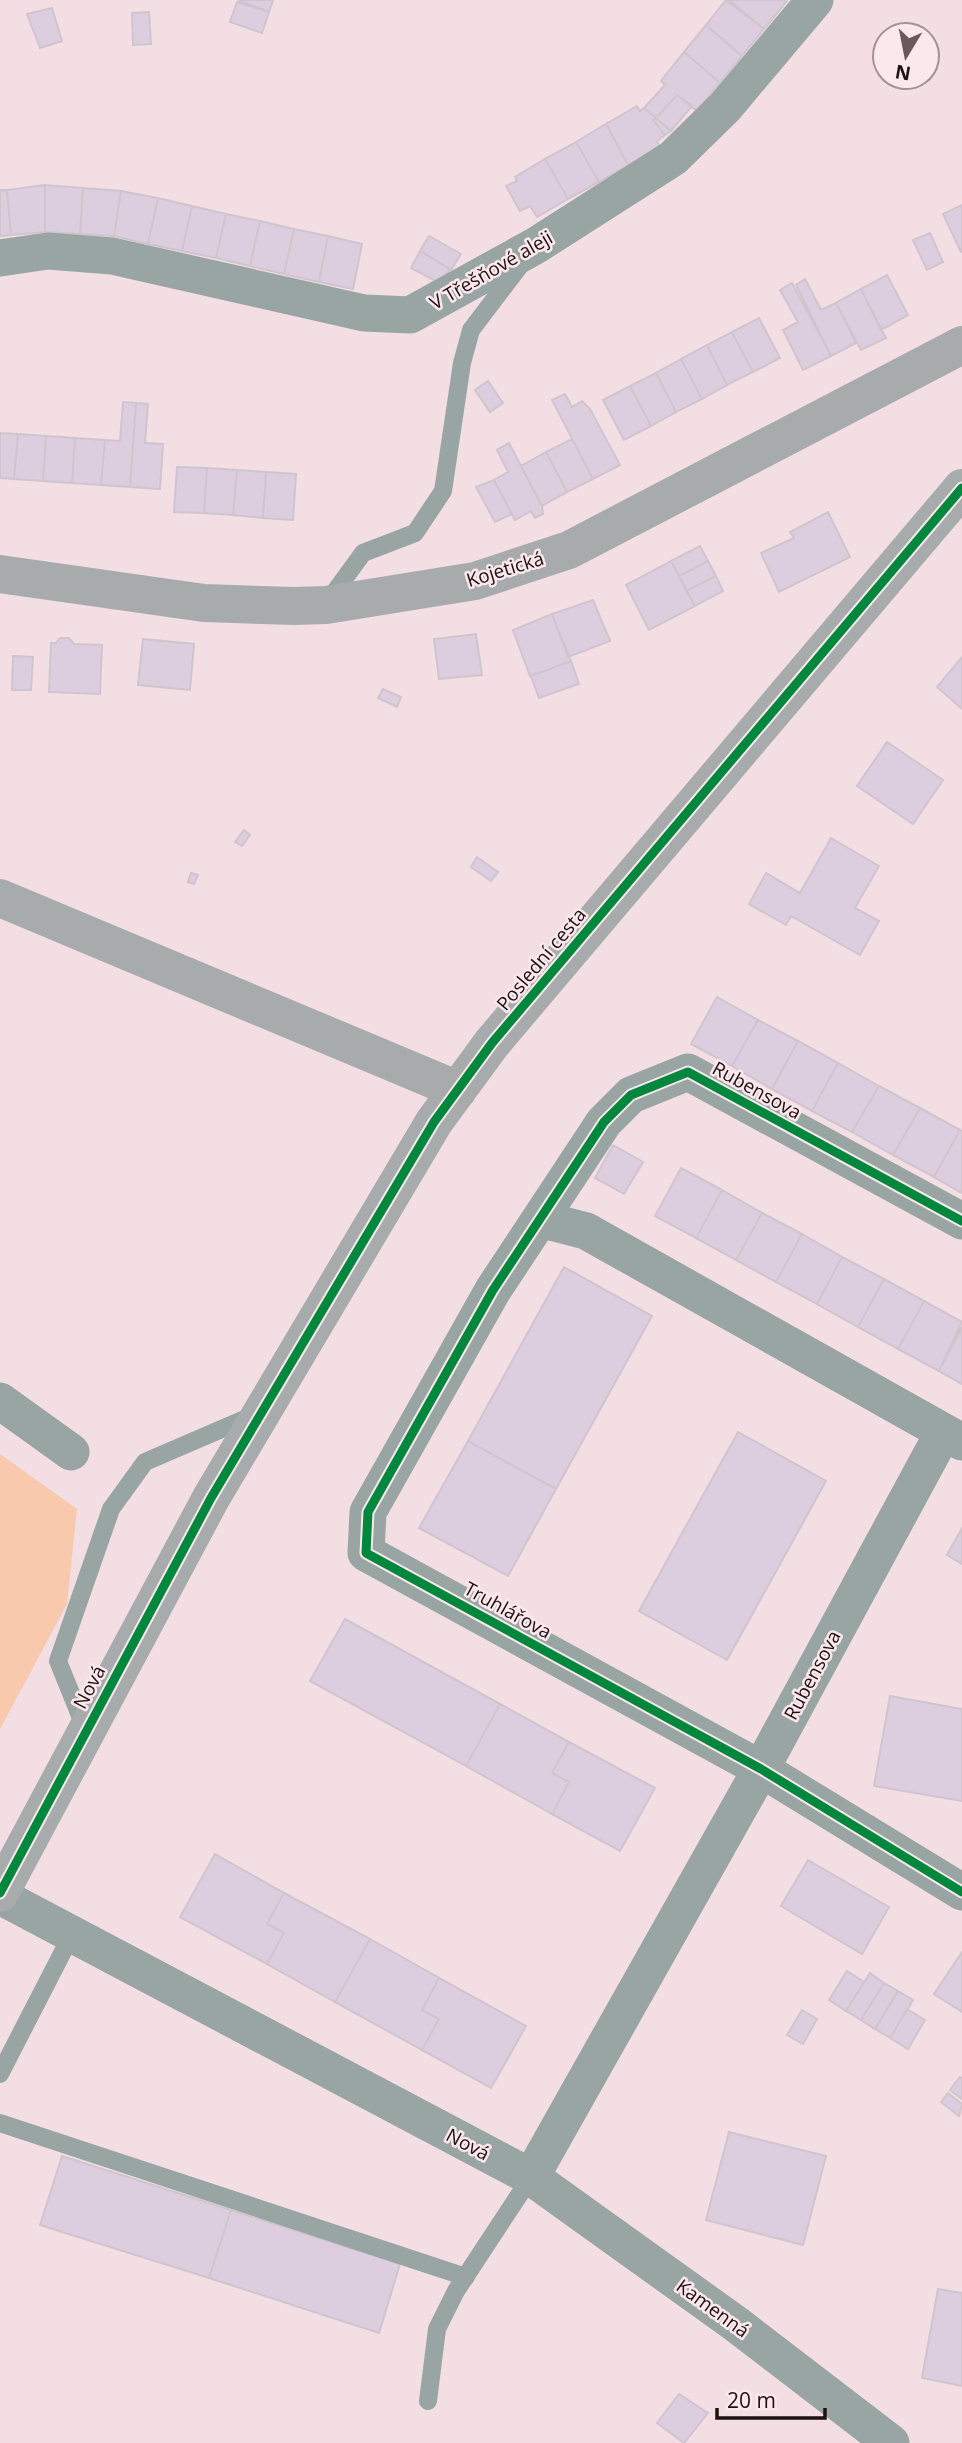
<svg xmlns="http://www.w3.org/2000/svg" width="962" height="2443" viewBox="0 0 962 2443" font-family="'Open Sans',sans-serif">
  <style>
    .green { fill: #f8c9ad }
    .building { fill: #dccede; stroke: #d0c5ce; stroke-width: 2 }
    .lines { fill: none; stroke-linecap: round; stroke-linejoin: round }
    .lane { stroke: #99a5a2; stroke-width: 18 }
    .street { stroke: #99a5a2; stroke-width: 37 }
    .secondary { stroke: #a7abac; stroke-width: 38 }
    .cycleway-casing { stroke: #fbe8ed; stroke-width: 13 }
    .cycleway { stroke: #00873e; stroke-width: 9 }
    .labels { text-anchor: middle; stroke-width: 5; stroke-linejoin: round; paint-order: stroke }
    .street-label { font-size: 19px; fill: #1f1014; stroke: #fbe8ed }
  </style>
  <rect width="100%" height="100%" fill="#f2dee3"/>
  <path class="green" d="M0 1454 77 1509 67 1604 0 1729Z"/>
  <path class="building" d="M238 0H273L269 12Z
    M726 0 764 29 742 56 706 25Z
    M729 0H786L787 1 764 29Z
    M237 2 269 12 262 33 230 22Z
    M52 8 62 41 40 48 27 14Z
    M149 12 151 44 133 45 132 13Z
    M706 25 742 56 720 83 684 52Z
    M684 52 720 83 697 111 677 95 656 118 644 108 665 85 661 81Z
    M677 95 692 106 671 131 656 118Z
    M637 106 640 111 644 108 656 118 653 120 665 135 657 141 660 147 628 165 606 124Z
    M656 118 671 131 665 135 653 120Z
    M606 124 628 165 599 182 576 142Z
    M576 142 599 182 568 199 545 159Z
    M545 159 568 199 537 217 530 206 520 211 506 186 517 181 515 177Z
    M45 185 83 188 80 234 45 232Z
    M45 185V232L11 235 7 190Z
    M83 188 121 191 114 236 80 234Z
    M0 190H7L11 235 0 236Z
    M121 191 158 198 148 244 114 236Z
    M158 198 192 206 182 251 148 244Z
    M962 205V252H961L943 214Z
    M192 206 226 214 216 258 182 251Z
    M226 214 260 221 250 266 216 258Z
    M260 221 294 229 284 274 250 266Z
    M294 229 328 236 319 282 284 274Z
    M930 233 943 262 927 270 913 240Z
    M328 236 362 244 353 289 319 282Z
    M429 236 461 254 451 270 420 251Z
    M420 251 450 269 441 284 411 268Z
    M887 275 908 315 881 330 861 289Z
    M805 279 821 310 836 303 856 343 831 356 796 285Z
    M792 283 831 356 803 370 783 330 798 322 780 290Z
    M861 289 886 338 861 350 836 303Z
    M759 318 780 358 753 372 732 332Z
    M732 332 753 372 727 385 707 345Z
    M707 345 727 385 702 399 681 359Z
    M681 359 702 399 676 412 656 373Z
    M656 373 676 412 651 426 630 386Z
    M488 381 503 403 490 412 475 390Z
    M630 386 651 426 624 440 603 400Z
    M565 394 572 407 582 401 590 409 620 465 593 479 552 400Z
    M123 402 136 403 130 487 101 485 105 440 120 441Z
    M136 403 148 404 145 443 163 444 160 489 130 487Z
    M0 433 18 434 14 479 0 478Z
    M18 434 46 436 43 481 14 479Z
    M46 436 75 438 72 483 43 481Z
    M75 438 105 440 101 485 72 483Z
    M572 439 593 479 567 492 546 452Z
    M509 443 542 506 543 514 535 518 531 511 515 520 494 480 508 472 497 450Z
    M546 452 567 492 542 506 521 466Z
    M177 467 207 468 204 513 174 512Z
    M207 468 237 470 233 515 204 513Z
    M237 470 266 472 263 518 233 515Z
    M266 472 296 474 293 520 263 518Z
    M494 480 512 514 495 522 476 487Z
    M828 512 850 557 779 592 761 553 794 538 790 532Z
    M700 546 708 561 679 576 671 561Z
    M671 561 695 606 649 630 626 585Z
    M708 561 716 576 686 591 679 576Z
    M716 576 723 591 695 606 686 591Z
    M593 600 610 641 568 657 552 614Z
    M552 614 571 661 530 676 513 630Z
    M476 634 482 675 439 679 434 639Z
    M60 638H69L74 644 102 645 100 694 49 692 51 643H56Z
    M143 639 194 644 190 690 138 685Z
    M13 656 33 657 31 690H12Z
    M962 657V709L937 687Z
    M571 661 579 684 539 698 531 676Z
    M383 689 401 697 397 707 378 698Z
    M887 742 943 780 913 824 857 786Z
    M244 830 250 835 242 846 235 842Z
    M831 838 879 866 855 908 879 921 860 955 791 916 786 925 749 904 766 873 800 893Z
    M477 857 498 872 491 881 471 867Z
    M191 873 198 875 194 884 188 882Z
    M717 997 758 1020 732 1066 691 1044Z
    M758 1020 798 1041 772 1089 732 1066Z
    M798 1041 838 1063 812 1111 772 1089Z
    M838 1063 879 1086 852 1132 812 1111Z
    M879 1086 920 1108 893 1155 852 1132Z
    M920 1108 960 1130 934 1177 893 1155Z
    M960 1130 962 1131V1193L934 1177Z
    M613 1145 643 1162 624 1194 595 1178Z
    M681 1168 722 1190 696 1238 655 1216Z
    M722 1190 762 1213 736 1260 696 1238Z
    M762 1213 802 1234 776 1282 736 1260Z
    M802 1234 842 1257 817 1304 776 1282Z
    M842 1257 884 1279 858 1327 817 1304Z
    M564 1267 652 1316 556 1489 468 1441Z
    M884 1279 924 1301 898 1349 858 1327Z
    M924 1301 962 1322 939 1371 898 1349Z
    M962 1327V1384L939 1371Z
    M738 1432 826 1481 727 1660 639 1611Z
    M468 1441 556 1489 508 1576 419 1528Z
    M962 1528V1564L947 1555Z
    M345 1619 500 1704 466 1766 310 1681Z
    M890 1696 962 1709V1801L874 1786Z
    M500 1704 569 1742 552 1773 569 1782 552 1814 466 1766Z
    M569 1742 655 1788 620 1851 552 1814 569 1782 552 1773Z
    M215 1854 284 1893 267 1924 284 1933 267 1964 180 1917Z
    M808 1860 889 1907 862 1954 781 1906Z
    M284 1893 370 1939 335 2002 267 1964 284 1933 267 1924Z
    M370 1939 439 1978 422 2010 439 2019 422 2050 335 2002Z
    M962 1952V2012L934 1994Z
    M847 1971 864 1982 846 2011 829 2000Z
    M870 1973 884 1983 861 2020 846 2011Z
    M439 1978 526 2026 491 2088 422 2050 439 2019 422 2010Z
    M884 1983 898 1991 875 2029 861 2020Z
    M898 1991 913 2000 890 2038 875 2029Z
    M907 2009 925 2020 908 2049 890 2038Z
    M802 2010 817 2019 803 2044 787 2035Z
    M960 2077 962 2078V2099L950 2090Z
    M948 2093 962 2104 959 2116 941 2102Z
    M729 2132 826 2156 803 2245 706 2220Z
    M62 2156 231 2210 209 2278 40 2225Z
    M231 2210 400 2264 379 2333 209 2278Z
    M938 2289 962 2293V2386L922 2378Z
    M679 2394 708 2413 684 2443 657 2423Z"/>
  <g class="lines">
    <path class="lane" d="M328 601 363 553 415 533 443 491 462 363 471 330 522 263
      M85 1728 58 1661 111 1509 145 1462 254 1415
      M0 2074 72 1934
      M0 2123 466 2277
      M428 2401 437 2329 456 2291 531 2177"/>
    <path class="street" d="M0 258 48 251 112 256 364 313 410 315 535 246 673 158 725 107 815 0
      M540 1219 586 1231 962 1442
      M962 1221 688 1072 631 1095 604 1122 493 1290 368 1512 366 1553 761 1769 962 1892
      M0 1401 71 1452
      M0 1896 531 2177 736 2324 891 2443
      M531 2177 761 1769 943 1433"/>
    <path class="secondary" d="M0 574 204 603 294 606 326 605 475 581 569 550 962 345
      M0 898 458 1090
      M0 1893 211 1498 434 1122 492 1043 962 488"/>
    <g class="cycleway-casing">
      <path id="cycleway" d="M962 1221 688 1072 631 1095 604 1122 493 1290 368 1512 366 1553 761 1769 962 1892
        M0 1893 211 1498 434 1122 492 1043 962 488"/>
    </g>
    <use href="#cycleway" class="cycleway"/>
  </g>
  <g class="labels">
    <g class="street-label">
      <text transform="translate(491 270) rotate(-30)" y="7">V Třešňové aleji</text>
      <text transform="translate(505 569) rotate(-17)" y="7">Kojetická</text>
      <text transform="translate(541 959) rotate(-50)" y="7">Poslední cesta</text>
      <text transform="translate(757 1090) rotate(29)" y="7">Rubensova</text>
      <text transform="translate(508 1610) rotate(29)" y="7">Truhlářova</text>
      <text transform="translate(812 1675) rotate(-62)" y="7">Rubensova</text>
      <text transform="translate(89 1687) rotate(-62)" y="7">Nová</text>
      <text transform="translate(468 2144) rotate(28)" y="7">Nová</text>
      <text transform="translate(713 2308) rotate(36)" y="7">Kamenná</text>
    </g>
  </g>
  <g transform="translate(906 56) rotate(190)"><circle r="33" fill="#fbe8ed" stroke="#a39296" stroke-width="2"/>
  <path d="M0-5L12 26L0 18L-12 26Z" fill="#69585c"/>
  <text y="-10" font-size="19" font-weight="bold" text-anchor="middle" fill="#1f1014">N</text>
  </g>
  <path d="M717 2408v10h108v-10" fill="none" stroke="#1f1014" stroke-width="3.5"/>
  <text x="727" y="2408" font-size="21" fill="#1f1014" stroke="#fbe8ed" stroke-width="5" paint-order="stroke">20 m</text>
</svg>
